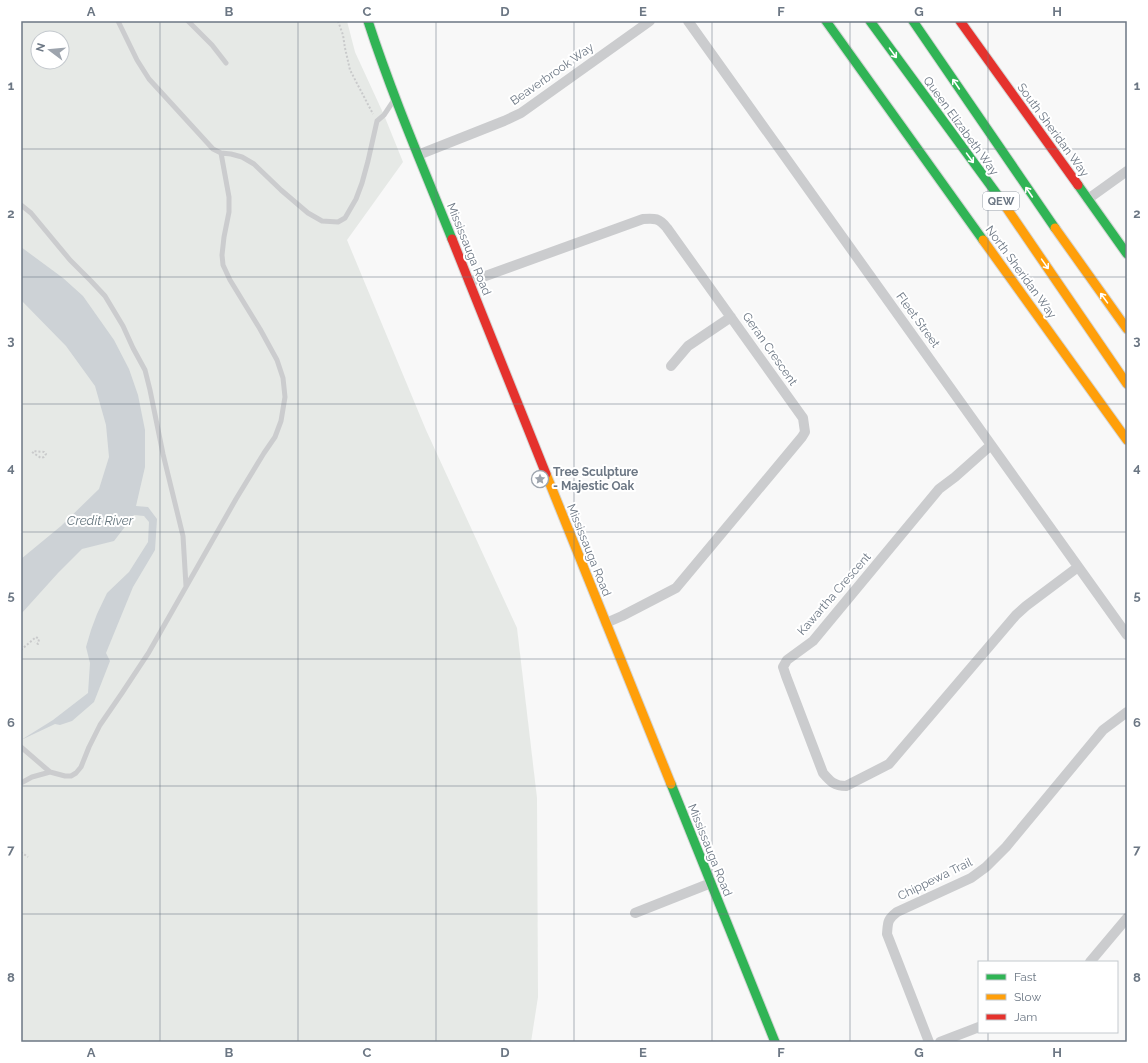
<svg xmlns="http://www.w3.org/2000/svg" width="1148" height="1063" viewBox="0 0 1148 1063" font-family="Raleway,sans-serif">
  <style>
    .green { fill: #e6e9e6; fill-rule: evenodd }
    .water { fill: #cdd2d6 }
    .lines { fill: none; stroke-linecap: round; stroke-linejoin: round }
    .fast-casing { stroke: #d4d5d5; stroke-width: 11 }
    .slow-casing { stroke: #d4d5d5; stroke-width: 11 }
    .jam-casing { stroke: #d4d5d5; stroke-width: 11 }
    .path { stroke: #c9cacb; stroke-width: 2; stroke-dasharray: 2 2; stroke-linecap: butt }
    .lane { stroke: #cbccce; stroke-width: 5 }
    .street { stroke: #cbccce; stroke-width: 10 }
    .fast { stroke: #30b455; stroke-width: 9 }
    .slow { stroke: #ff9f0a; stroke-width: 9 }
    .jam { stroke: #e5322d; stroke-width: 9 }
    .oneway { stroke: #fff }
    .grid { fill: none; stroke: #6c7784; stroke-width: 1; stroke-opacity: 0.55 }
    .labels { text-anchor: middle; stroke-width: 4; stroke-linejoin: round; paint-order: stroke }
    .shield { fill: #fff; stroke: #98a0a9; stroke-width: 1 }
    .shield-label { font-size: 11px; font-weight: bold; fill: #6c7784 }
    .street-label { font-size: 12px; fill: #6c7784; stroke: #fff }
    .poi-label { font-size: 12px; font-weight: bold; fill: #6c7784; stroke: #fff; text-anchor: start }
    .water-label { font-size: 13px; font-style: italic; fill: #67777f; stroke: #fff }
    .neatline { fill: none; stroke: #6c7784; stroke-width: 1.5 }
    .grid-label { font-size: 13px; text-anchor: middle; font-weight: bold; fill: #6c7784 }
  </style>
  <rect width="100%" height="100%" fill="#f8f8f8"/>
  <path class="green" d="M21 21H347L355 52 384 115 403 162 347 240 426 430 517 628 537 798 538 997 531 1042H21ZM38 38H62V62H38Z"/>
  <path class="water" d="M21 247 63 278 83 296 114 340 129 369 138 395 145 430V467L136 506 148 507 157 519 155 550 133 587 106 653 110 661 94 702 72 721 60 725 55 724 21 740 53 720 88 693 90 663 86 647 91 630 97 614 107 593 129 572 148 542 149 522 144 516 134 515 114 541 82 549 58 573 21 614V559L61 526 99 489 109 457 106 425 95 386 66 346 21 300Z"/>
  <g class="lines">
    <g class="fast-casing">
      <path id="fast" d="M368 21C392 95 423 167 452 239
        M826 21 983 240
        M870 21 999 197
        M913 21 1055 228
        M1078 185 1127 254
        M671 784 775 1042"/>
    </g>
    <g class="slow-casing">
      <path id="slow" d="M999 197 1127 384
        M1055 228 1127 329
        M983 240 1127 440
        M546 474 671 784"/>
    </g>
    <g class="jam-casing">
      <path id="jam" d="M960 21 1078 185
        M452 239 546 474"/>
    </g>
    <path class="path" d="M338 21 343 35 345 48 350 70 373 114
      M32 452 41 458 44 457 46 454 44 452 33 451
      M21 650 36 637 39 639 38 644 35 642
      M21 852 28 857"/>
    <path class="lane" d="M188 21 212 45 226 63
      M221 153 231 154 242 157 254 164 281 190 308 213 322 221 338 222 345 218 356 199 362 183 368 161 377 121 384 115 394 100
      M21 205 31 213 70 260 91 281 105 296 123 326 133 348 145 370 150 390 163 454 183 536 186 586
      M21 747 50 772
      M21 783 32 777 50 772 65 776H71L76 773 81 767 89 747 100 725 122 693 149 652 236 499 264 453 275 437 281 421 285 397 283 378 277 360 260 329 230 280 223 265 222 255 224 237 229 212V197L221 153 213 149 149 79 137 60 118 21"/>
    <path class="street" d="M688 21 1127 635
      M418 155 504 121 521 113 650 21
      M1088 199 1127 171
      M469 282 643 219C655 218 659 218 667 228L803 418 805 432 802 437 676 588 622 616 606 623
      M671 366 688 346 731 317
      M991 445 955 477 939 489 813 641 787 660 783 667 786 676 823 773C830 781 834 786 846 786L889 764 1016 615 1026 606 1078 567
      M635 913 711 883
      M1090 962 1127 918
      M929 1042 887 934C888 922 887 920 897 912L971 878 986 867 1006 847 1103 730 1127 712
      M940 1042 979 1027"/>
    <use href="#fast" class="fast"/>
    <use href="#slow" class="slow"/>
    <use href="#jam" class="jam"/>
  </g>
  <defs><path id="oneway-shaft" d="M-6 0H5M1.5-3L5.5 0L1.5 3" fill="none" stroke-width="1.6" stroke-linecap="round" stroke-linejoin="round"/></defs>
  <g class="oneway">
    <use href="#oneway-shaft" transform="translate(893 53) rotate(54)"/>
    <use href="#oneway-shaft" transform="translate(956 84) rotate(-124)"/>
    <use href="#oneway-shaft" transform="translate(970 158) rotate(54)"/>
    <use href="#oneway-shaft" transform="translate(1029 192) rotate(-124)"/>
    <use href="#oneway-shaft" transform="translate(1045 264) rotate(55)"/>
    <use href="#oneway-shaft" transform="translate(1104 298) rotate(-126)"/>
  </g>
  <path class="grid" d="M160 21V1042M298 21V1042M436 21V1042M574 21V1042M712 21V1042M850 21V1042M988 21V962M21 149H1127M21 277H1127M21 404H1127M21 532H1127M21 659H1127M21 786H1127M21 914H1127M988 1032V1042"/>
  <defs>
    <g id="sight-ring" transform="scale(0.9)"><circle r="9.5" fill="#fff" stroke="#9da4ad" stroke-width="1.5"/><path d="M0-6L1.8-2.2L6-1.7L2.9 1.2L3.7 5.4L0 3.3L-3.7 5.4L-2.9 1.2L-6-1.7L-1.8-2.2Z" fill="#9da4ad"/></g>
  </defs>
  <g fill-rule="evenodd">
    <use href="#sight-ring" x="540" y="479"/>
  </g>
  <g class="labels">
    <rect class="shield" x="983" y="192" width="36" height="18" rx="3"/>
    <g class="shield-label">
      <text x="1001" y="205">QEW</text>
    </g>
    <g class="street-label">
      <text transform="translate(552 74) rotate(-35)" y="4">Beaverbrook Way</text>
      <text transform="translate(961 126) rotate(54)" y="4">Queen Elizabeth Way</text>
      <text transform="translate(1053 130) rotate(54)" y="4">South Sheridan Way</text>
      <text transform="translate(469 249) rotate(68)" y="4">Mississauga Road</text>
      <text transform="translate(1021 272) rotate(54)" y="4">North Sheridan Way</text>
      <text transform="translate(918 320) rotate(54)" y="4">Fleet Street</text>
      <text transform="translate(770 349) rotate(55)" y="4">Geran Crescent</text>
      <text transform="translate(589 550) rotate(68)" y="4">Mississauga Road</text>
      <text transform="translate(834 594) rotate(-49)" y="4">Kawartha Crescent</text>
      <text transform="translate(710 850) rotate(68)" y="4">Mississauga Road</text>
      <text transform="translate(935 879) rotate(-26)" y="4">Chippewa Trail</text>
    </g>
    <g class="poi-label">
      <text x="553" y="476">Tree Sculpture<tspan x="553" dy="14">- Majestic Oak</tspan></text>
    </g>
    <g class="water-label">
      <text x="100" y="525">Credit River</text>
    </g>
  </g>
  <rect width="1148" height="1063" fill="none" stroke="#ffffff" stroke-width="44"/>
  <rect x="978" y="961" width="140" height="72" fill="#ffffff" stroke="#c4c9ce"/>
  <rect x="986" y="974" width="20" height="6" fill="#30b455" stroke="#c4c9ce"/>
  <text x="1014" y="981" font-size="12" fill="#6c7784">Fast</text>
  <rect x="986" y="994" width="20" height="6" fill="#ff9f0a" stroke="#c4c9ce"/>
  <text x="1014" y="1001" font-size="12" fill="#6c7784">Slow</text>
  <rect x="986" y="1014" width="20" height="6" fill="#e5322d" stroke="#c4c9ce"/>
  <text x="1014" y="1021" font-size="12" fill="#6c7784">Jam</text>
  <g transform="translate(50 50) rotate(286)"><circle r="19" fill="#ffffff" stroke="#c4c9ce"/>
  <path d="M0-3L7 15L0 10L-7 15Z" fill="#9da4ad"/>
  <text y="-6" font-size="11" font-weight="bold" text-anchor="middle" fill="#6c7784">N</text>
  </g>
  <rect x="22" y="22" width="1104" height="1019" class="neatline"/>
  <g class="grid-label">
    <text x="91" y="16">A</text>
    <text x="229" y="16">B</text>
    <text x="367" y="16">C</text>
    <text x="505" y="16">D</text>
    <text x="643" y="16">E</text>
    <text x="781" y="16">F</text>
    <text x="919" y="16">G</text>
    <text x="1057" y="16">H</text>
    <text x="11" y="90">1</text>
    <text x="1137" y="90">1</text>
    <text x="11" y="218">2</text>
    <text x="1137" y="218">2</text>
    <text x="11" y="345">3</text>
    <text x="1137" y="345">3</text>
    <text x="11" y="472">4</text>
    <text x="1137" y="472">4</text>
    <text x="11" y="600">5</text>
    <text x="1137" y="600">5</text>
    <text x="11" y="727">6</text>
    <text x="1137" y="727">6</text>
    <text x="11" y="854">7</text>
    <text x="1137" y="854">7</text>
    <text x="11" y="982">8</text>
    <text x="1137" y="982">8</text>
    <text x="91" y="1057">A</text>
    <text x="229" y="1057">B</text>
    <text x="367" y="1057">C</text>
    <text x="505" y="1057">D</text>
    <text x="643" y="1057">E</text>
    <text x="781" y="1057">F</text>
    <text x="919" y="1057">G</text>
    <text x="1057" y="1057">H</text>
  </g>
</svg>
